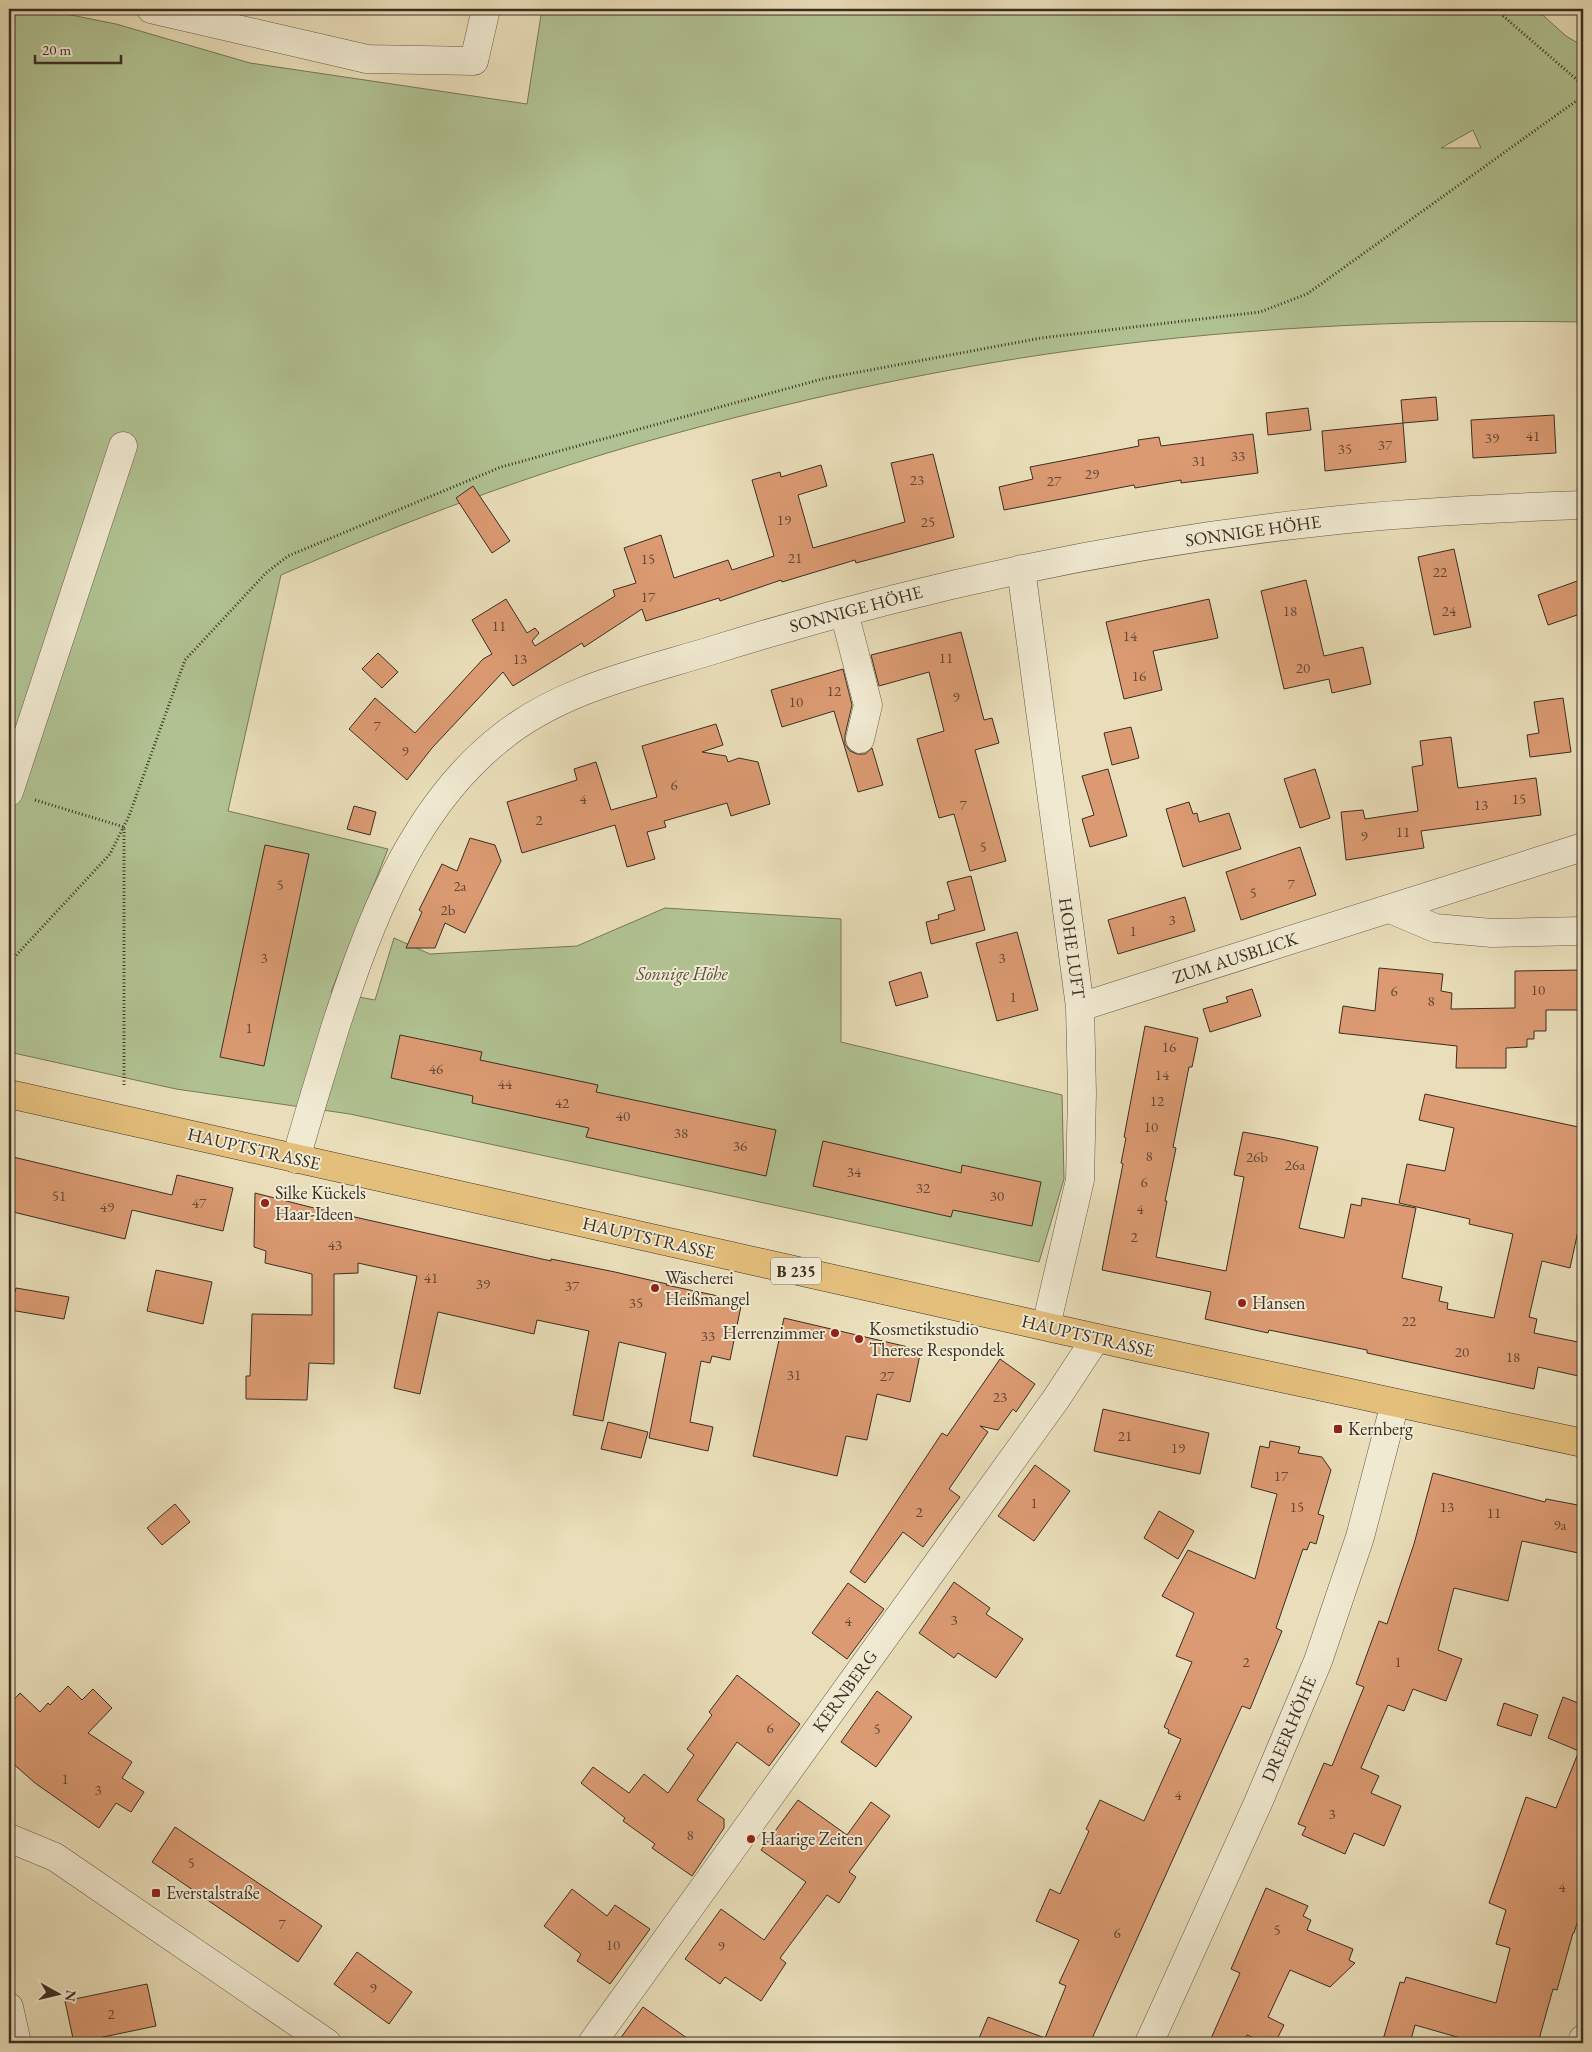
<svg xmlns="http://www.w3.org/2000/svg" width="1592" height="2052" viewBox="0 0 1592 2052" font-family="'EB Garamond',serif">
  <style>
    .green { fill: #b1c292; stroke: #76785b; fill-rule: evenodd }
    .building { fill: #db9a72; stroke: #3b2e24 }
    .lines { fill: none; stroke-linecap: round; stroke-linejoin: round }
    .minor-casing { stroke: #665a49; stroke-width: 29 }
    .major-casing { stroke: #3b2e24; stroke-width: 29 }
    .path { stroke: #3b2e24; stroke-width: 3; stroke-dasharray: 1 2.5; stroke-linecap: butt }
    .minor { stroke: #f1ead2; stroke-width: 28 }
    .major { stroke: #e4bf7c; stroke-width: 28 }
    .poi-dot { fill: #8f2418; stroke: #f1ead2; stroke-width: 2 }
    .labels { text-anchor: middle; stroke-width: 4; stroke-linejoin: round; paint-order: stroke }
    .number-label { font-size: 15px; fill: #634938 }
    .shield { fill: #f1ead2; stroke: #726658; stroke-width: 1 }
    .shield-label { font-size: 16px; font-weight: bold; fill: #3b2e24 }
    .street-label { font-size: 18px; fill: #3b2e24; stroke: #f1ead2 }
    .park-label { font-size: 18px; font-style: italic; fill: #534c3a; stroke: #f1ead2 }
    .poi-label { font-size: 18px; fill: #3b2e24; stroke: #f1ead2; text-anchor: start }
  </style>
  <rect width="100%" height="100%" fill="#e9deb9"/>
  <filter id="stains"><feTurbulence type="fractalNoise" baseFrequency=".004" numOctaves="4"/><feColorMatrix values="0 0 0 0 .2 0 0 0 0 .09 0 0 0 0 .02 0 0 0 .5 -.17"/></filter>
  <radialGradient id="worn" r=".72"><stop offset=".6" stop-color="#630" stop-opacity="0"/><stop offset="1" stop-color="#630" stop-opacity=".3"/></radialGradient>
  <path class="green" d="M9 9H41L116 24 250 63 527 104 542 9H1536L1566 36 1583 46V322C1404 319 1225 328 1047 354 919 373 792 401 666 436 535 472 406 521 281 575L228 811 388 849 331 992 375 1000 394 938 430 954 577 946 665 908 841 919V1042L1062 1095 1064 1179 1039 1262 350 1114 176 1089 9 1052ZM1473 130 1481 148H1441Z"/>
  <path class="building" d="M1436 397 1438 420 1403 423 1401 400Z
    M1308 408 1311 430 1268 435 1266 413Z
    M1554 415 1556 453 1473 458 1471 420Z
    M1403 423 1406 462 1325 471 1322 431Z
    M1253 434 1258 473 1181 483V480L1135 488 1134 485 1004 510 999 487 1033 479 1030 467 1139 446 1138 440 1159 437 1161 446Z
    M933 454 954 537 856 563 855 560 782 582 781 580 720 601 719 598 646 621 642 609 584 647 582 643 513 686 503 672 432 748 407 780 349 729 375 698 415 733 483 659 492 654 472 620 506 599 527 633 535 628 539 633 532 641 535 646 615 596 613 590 636 583 624 548 661 535 674 578 728 560 732 570 774 556 752 480 780 472 781 477 821 465 827 486 798 495 813 548 905 522 891 463Z
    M473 486 510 541 492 553 456 498Z
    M1454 549 1471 627 1434 635 1418 557Z
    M1583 579V613L1548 625 1538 595Z
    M1306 580 1324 656 1363 647 1371 684 1332 693 1329 679 1284 689 1261 591Z
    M1209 599 1218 638 1153 651 1162 690 1124 699 1106 622Z
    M961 632 984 720 992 718 999 743 975 750 1006 861 970 871 954 814 939 818 917 739 944 731 929 672 879 686 871 655Z
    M378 653 398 672 382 688 362 669Z
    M843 669 852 705 845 735V744L850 751 857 754H865L872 748 883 785 858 792 834 711 782 727 771 690Z
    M1563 698 1571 752 1530 757 1527 735 1539 733 1534 702Z
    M716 724 723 745 702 752 726 756 728 762 739 758 758 762 770 804 731 816 727 803 664 821 666 827 647 832 655 859 627 867 615 825 522 853 507 802 577 780 574 769 596 762 611 810 657 797 642 746Z
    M1131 727 1139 758 1112 765 1104 733Z
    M1451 737 1458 788 1536 778 1541 815 1421 831 1424 848 1346 860 1341 812 1363 810 1365 819 1418 811 1412 767 1423 765 1420 741Z
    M1108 769 1127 836 1090 847 1082 819 1094 815 1082 776Z
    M1315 769 1330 818 1300 828 1284 779Z
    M1189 802 1193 814 1197 813 1199 822 1229 813 1241 849 1183 867 1166 809Z
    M354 806 376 812 370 835 347 829Z
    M470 838 495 845 501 861 465 933 445 923 435 948H406L422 912 419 910 442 864 457 871Z
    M265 845 309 854 264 1066 220 1057Z
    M1300 847 1316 895 1241 920 1226 872Z
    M971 876 985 930 931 944 926 922 939 919 938 915 955 910 947 882Z
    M1185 897 1195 931 1118 954 1108 920Z
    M1017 932 1038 1010 997 1021 976 943Z
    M1379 968 1443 974 1441 991 1452 993 1451 1009 1515 1008V971L1583 970V1010H1546V1031H1534V1039H1527V1047L1506 1048V1068H1456L1457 1046 1339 1033 1343 1006 1375 1011Z
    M921 972 928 997 896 1006 889 982Z
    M1252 989 1261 1016 1210 1032 1203 1009 1228 1002 1226 997Z
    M1145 1026 1198 1038 1192 1067H1189L1173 1147 1176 1148 1165 1201H1167L1156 1257 1226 1271 1244 1177 1234 1175 1243 1132 1281 1139 1318 1147 1299 1228 1344 1238 1351 1204 1361 1206 1362 1198 1416 1208 1402 1278 1442 1287 1439 1301 1448 1303 1447 1309 1494 1318 1513 1234 1469 1224 1470 1219 1399 1203 1407 1164 1445 1171 1454 1128 1419 1120 1425 1094 1583 1128V1208L1570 1268 1542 1261 1529 1317 1537 1319 1534 1333 1583 1343V1377L1538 1367 1534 1389 1367 1353V1350L1269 1330 1268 1333 1205 1319 1211 1292 1102 1270 1123 1164 1121 1163 1126 1138 1124 1137Z
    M400 1035 482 1052 480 1060 598 1085 596 1092 776 1130 766 1176 586 1137 589 1128 472 1103 473 1096 391 1078Z
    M823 1141 961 1173 962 1165 1041 1182 1032 1226 953 1210 951 1217 813 1186Z
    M9 1156 172 1195 177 1175 233 1188 223 1231 132 1210 125 1239 9 1211Z
    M255 1193 310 1207 551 1261V1259L615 1272 667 1284 666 1285 742 1301 730 1360 712 1356 710 1363 701 1361 690 1422 713 1427 708 1451 649 1438 666 1353 619 1342 603 1421 573 1415 589 1331 537 1320 534 1334 438 1312 420 1394 394 1388 417 1276 358 1263V1273L334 1274V1364L309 1363 307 1400 246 1399V1376H250L252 1314 312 1315V1274L265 1263 266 1251 254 1247Z
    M156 1270 212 1282 203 1324 147 1311Z
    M16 1288 69 1297 64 1319 10 1310Z
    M784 1318 921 1350 910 1402 877 1394 867 1440 846 1436 837 1476 753 1456Z
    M1000 1359 1035 1384 1016 1412 1013 1409 998 1430 980 1426 988 1432 949 1489 960 1497 923 1547 903 1532 865 1583 850 1572 942 1433 947 1436Z
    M1103 1409 1209 1433 1200 1474 1094 1451Z
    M608 1422 648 1432 641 1458 601 1449Z
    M1270 1441 1300 1447 1298 1453 1322 1457 1331 1470 1318 1514 1324 1516 1316 1544 1310 1542 1307 1550 1303 1549 1276 1628 1282 1631 1250 1709 1242 1706 1090 2043H977L988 2017 1045 2038 1066 1986 1059 1983 1079 1940 1036 1921 1050 1889 1060 1894 1089 1831 1086 1829 1100 1800 1144 1821 1181 1739 1168 1733 1169 1730 1164 1727 1192 1662 1176 1656 1194 1613 1162 1596 1188 1550 1255 1579 1277 1494 1251 1487 1260 1446 1269 1448Z
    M1035 1465 1070 1491 1034 1541 998 1516Z
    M1433 1473 1545 1502 1546 1499 1583 1506V1554L1522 1541 1508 1601 1454 1588 1438 1650 1462 1659 1446 1701 1413 1689 1404 1711 1388 1705 1361 1768 1379 1776 1371 1793 1401 1806 1384 1846 1354 1833 1345 1854 1302 1835 1306 1827 1298 1824 1324 1763 1332 1766 1364 1687 1356 1684 1379 1621 1387 1624 1414 1544Z
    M175 1504 190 1522 162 1545 147 1528Z
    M1159 1511 1194 1531 1178 1559 1144 1538Z
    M954 1582 990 1608 986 1614 1023 1639 996 1678 958 1653 954 1658 919 1633Z
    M848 1583 884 1609 847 1659 812 1633Z
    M737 1675 800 1724 769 1766 737 1742 697 1800 724 1819V1828L692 1876 652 1848 655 1844 623 1821 625 1818 581 1783 593 1767 629 1793 644 1774 668 1793 694 1755 687 1749 712 1715 709 1712Z
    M68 1686 82 1700 93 1689 112 1708 88 1733 132 1762 122 1778 144 1792 131 1812 116 1803 99 1828 35 1783 9 1760V1705L20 1693 40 1712 48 1703 50 1705Z
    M877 1691 912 1717 876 1767 841 1742Z
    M1563 1697 1583 1705V1904L1574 1933H1573L1557 1990 1553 1989 1538 2043H1478L1415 2025 1410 2043H1382L1400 1982 1404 1983 1406 1977 1496 2003 1510 1948 1496 1944 1506 1910 1489 1903 1526 1797 1556 1808 1579 1751 1548 1738Z
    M1504 1703 1538 1715 1531 1736 1497 1725Z
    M798 1800 847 1835 871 1802 890 1816 849 1872 856 1877 839 1903 827 1895 780 1958 786 1963 761 2001 725 1977 720 1984 685 1959 721 1909 764 1940 806 1882 761 1850Z
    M175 1827 322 1926 298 1962 152 1862Z
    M1266 1888 1308 1906 1303 1916 1311 1920 1307 1930 1353 1949 1349 1960 1355 1963 1330 1987 1290 1970 1268 2017 1284 2025 1275 2043H1265L1247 2035 1244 2043H1209L1240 1973 1231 1969Z
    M572 1889 607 1916 615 1905 650 1929 610 1984 577 1961 581 1954 544 1926Z
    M357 1952 412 1992 389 2024 334 1984Z
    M147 1984 156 2026 74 2043 65 2001Z
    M643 2007 694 2043H617Z"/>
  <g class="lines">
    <g class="minor-casing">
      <path id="minor" d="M151 9 367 59 474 61 486 9
        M1021 569 1080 1007 1082 1093 1080 1180 1046 1326
        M844 612 868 705 860 739
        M9 792 123 446
        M1390 909 1435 928 1492 933 1583 931
        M1080 1007 1583 847
        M296 1159C308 1115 322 1072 335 1028 369 924 410 811 498 740 558 690 638 673 710 651 909 589 1113 544 1320 522 1407 512 1495 508 1583 505
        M9 1838 55 1857 327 2043
        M9 2007 17 2043
        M592 2043 1056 1399 1096 1338
        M1149 2043 1258 1803 1318 1661 1360 1537 1395 1403
        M1582 2043 1583 2039"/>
    </g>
    <g class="major-casing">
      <path id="major" d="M9 1094 1137 1347 1583 1443"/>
    </g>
    <path class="path" d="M1495 9 1583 85
      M35 800 124 827V1086
      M9 963 110 854 129 816 185 660 266 573 288 556 501 467 822 379 1041 338 1260 312 1307 294 1583 96"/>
    <use href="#minor" class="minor"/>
    <use href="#major" class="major"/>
  </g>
  <g class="poi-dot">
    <circle cx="265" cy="1203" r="5"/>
    <circle cx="655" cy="1288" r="5"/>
    <circle cx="1242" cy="1303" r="5"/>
    <circle cx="835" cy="1333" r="5"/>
    <circle cx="859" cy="1339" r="5"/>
    <rect x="1333" y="1424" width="10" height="10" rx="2.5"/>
    <circle cx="751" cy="1839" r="5"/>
    <rect x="151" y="1888" width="10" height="10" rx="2.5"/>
  </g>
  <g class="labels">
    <g class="number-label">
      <text x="1533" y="441">41</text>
      <text x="1492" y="443">39</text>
      <text x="1385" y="450">37</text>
      <text x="1345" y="454">35</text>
      <text x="1238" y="461">33</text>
      <text x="1199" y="466">31</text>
      <text x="1092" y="479">29</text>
      <text x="917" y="485">23</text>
      <text x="1054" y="486">27</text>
      <text x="784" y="525">19</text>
      <text x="928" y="527">25</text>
      <text x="795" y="563">21</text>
      <text x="648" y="564">15</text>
      <text x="1440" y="577">22</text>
      <text x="648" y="602">17</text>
      <text x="1290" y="616">18</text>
      <text x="1449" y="616">24</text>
      <text x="499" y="631">11</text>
      <text x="1130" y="641">14</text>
      <text x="946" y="663">11</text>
      <text x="520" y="664">13</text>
      <text x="1303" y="673">20</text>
      <text x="1139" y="681">16</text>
      <text x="834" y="696">12</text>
      <text x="956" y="702">9</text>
      <text x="796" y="707">10</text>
      <text x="377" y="731">7</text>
      <text x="405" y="756">9</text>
      <text x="674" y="790">6</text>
      <text x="583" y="804">4</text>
      <text x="1519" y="804">15</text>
      <text x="963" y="810">7</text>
      <text x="1481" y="810">13</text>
      <text x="539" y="825">2</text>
      <text x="1403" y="837">11</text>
      <text x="1364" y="841">9</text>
      <text x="983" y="852">5</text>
      <text x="1291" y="889">7</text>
      <text x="280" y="890">5</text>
      <text x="460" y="891">2a</text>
      <text x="1253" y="898">5</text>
      <text x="448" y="915">2b</text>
      <text x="1172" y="925">3</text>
      <text x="1133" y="936">1</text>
      <text x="264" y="963">3</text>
      <text x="1002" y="963">3</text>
      <text x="1538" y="995">10</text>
      <text x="1394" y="996">6</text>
      <text x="1013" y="1002">1</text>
      <text x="1431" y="1006">8</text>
      <text x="249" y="1033">1</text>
      <text x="1169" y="1052">16</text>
      <text x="436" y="1074">46</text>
      <text x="1162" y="1080">14</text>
      <text x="505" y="1089">44</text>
      <text x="1157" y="1106">12</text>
      <text x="562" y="1108">42</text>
      <text x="623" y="1121">40</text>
      <text x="1151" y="1132">10</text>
      <text x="681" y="1138">38</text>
      <text x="740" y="1151">36</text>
      <text x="1149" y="1161">8</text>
      <text x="1257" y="1162">26b</text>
      <text x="1295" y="1170">26a</text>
      <text x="854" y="1177">34</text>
      <text x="1144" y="1187">6</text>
      <text x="923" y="1193">32</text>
      <text x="59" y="1201">51</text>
      <text x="997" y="1201">30</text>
      <text x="199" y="1208">47</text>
      <text x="107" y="1212">49</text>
      <text x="1140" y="1214">4</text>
      <text x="1134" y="1242">2</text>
      <text x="335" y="1250">43</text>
      <text x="431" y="1283">41</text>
      <text x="483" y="1289">39</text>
      <text x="572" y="1291">37</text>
      <text x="636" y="1308">35</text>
      <text x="1409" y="1326">22</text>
      <text x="708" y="1341">33</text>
      <text x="1462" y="1357">20</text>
      <text x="1513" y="1362">18</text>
      <text x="794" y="1380">31</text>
      <text x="887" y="1381">27</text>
      <text x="1000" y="1402">23</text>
      <text x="1125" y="1441">21</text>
      <text x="1178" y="1453">19</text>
      <text x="1281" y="1481">17</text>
      <text x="1034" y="1508">1</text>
      <text x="1297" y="1512">15</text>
      <text x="1447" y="1512">13</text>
      <text x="919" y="1517">2</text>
      <text x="1494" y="1518">11</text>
      <text x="1560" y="1530">9a</text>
      <text x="954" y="1625">3</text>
      <text x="848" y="1626">4</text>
      <text x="1246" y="1667">2</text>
      <text x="1398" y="1667">1</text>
      <text x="770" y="1733">6</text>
      <text x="877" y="1734">5</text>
      <text x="65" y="1784">1</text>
      <text x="98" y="1795">3</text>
      <text x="1178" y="1800">4</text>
      <text x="1332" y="1819">3</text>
      <text x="690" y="1840">8</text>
      <text x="191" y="1868">5</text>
      <text x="1562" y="1892">4</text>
      <text x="282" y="1929">7</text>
      <text x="1277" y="1935">5</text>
      <text x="1117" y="1938">6</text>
      <text x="613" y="1950">10</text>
      <text x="721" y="1951">9</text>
      <text x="373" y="1993">9</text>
      <text x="111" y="2019">2</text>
    </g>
    <rect class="shield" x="771" y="1257.5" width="50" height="27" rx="4"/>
    <g class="shield-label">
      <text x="796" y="1277">B 235</text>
    </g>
    <g class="street-label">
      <text transform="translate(1253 531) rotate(-8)" y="6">SONNIGE HÖHE</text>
      <text transform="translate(856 609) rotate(-15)" y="6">SONNIGE HÖHE</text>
      <text transform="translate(1072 948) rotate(82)" y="6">HOHE LUFT</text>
      <text transform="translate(1235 958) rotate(-18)" y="6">ZUM AUSBLICK</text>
      <text transform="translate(254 1149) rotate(13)" y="6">HAUPTSTRASSE</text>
      <text transform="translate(649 1238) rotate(13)" y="6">HAUPTSTRASSE</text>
      <text transform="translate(1088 1336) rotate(13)" y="6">HAUPTSTRASSE</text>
      <text transform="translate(845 1691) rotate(-54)" y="6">KERNBERG</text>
      <text transform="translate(1289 1729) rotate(-67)" y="6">DREERHÖHE</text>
    </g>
    <g class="park-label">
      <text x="682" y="980">Sonnige Höhe</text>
    </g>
    <g class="poi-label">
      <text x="275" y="1199">Silke Kückels<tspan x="275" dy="21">Haar-Ideen</tspan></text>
      <text x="665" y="1284">Wäscherei<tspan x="665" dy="21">Heißmangel</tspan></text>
      <text x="1252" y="1309">Hansen</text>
      <text x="869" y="1335">Kosmetikstudio<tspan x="869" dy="21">Therese Respondek</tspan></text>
      <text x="825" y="1339" text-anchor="end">Herrenzimmer</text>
      <text x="1348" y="1435">Kernberg</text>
      <text x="761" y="1845">Haarige Zeiten</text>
      <text x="166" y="1899">Everstalstraße</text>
    </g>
  </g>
  <rect width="1592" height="2052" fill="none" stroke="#e9deb9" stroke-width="30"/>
  <rect x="10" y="10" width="1572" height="2032" fill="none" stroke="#3b2e24" stroke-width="2.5"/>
  <rect x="15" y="15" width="1562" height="2022" fill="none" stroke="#3b2e24"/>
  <g transform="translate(58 1994) rotate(98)" stroke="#f1ead2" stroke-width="4" paint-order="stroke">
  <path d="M0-4L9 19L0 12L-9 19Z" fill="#3b2e24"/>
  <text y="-8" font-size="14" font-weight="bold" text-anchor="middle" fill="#3b2e24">N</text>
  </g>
  <path d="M35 55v8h86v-8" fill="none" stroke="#3b2e24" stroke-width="2.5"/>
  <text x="42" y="55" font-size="15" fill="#3b2e24" stroke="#f1ead2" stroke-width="4" paint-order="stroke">20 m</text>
  <rect width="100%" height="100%" filter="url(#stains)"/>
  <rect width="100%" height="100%" fill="url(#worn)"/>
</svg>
